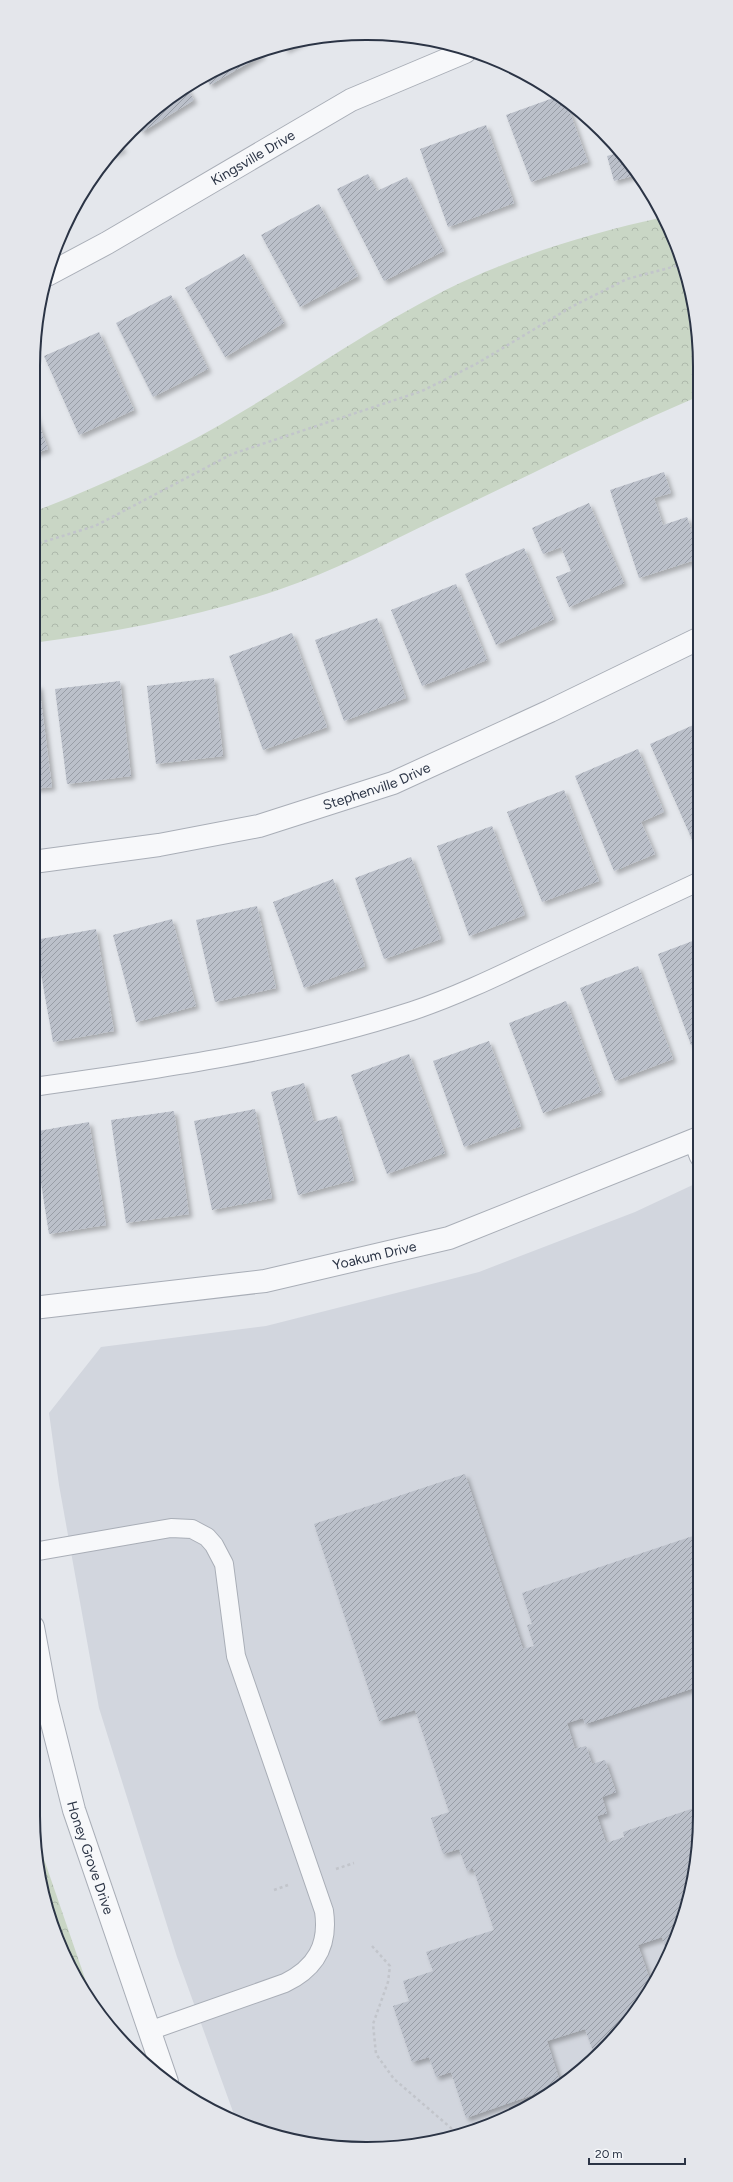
<svg xmlns="http://www.w3.org/2000/svg" width="733" height="2182" viewBox="0 0 733 2182" font-family="Figtree,sans-serif">
  <style>
    .built { fill: #d2d6de }
    .forest { fill: url(#forest-crowns) }
    .building { fill: url(#building-hatch); filter: url(#shadow) }
    .lines { fill: none; stroke-linecap: round; stroke-linejoin: round }
    .service-casing { stroke: #a9aeb7; stroke-width: 20 }
    .minor-casing { stroke: #a9aeb7; stroke-width: 24 }
    .path { stroke: #c2c5cb; stroke-width: 2.5; stroke-dasharray: 3 3; stroke-linecap: butt }
    .service { stroke: #f7f8fa; stroke-width: 18 }
    .minor { stroke: #f7f8fa; stroke-width: 22 }
    .labels { text-anchor: middle; stroke-width: 4; stroke-linejoin: round; paint-order: stroke }
    .street-label { font-size: 14px; fill: #2b3445; stroke: #f4f6f9 }
    .rim { fill: none; stroke: #2b3445; stroke-width: 2 }
  </style>
  <defs>
    <pattern id="forest-crowns" width="20" height="18" patternUnits="userSpaceOnUse"><rect width="20" height="18" fill="#c9d6c5"/><path d="M2 6a3 3 0 1 1 6 0M12 15a3 3 0 1 1 6 0" fill="none" stroke="#adb8ab"/></pattern>
    <pattern id="building-hatch" width="6" height="6" patternUnits="userSpaceOnUse"><rect width="6" height="6" fill="#bbc0ca"/><path d="M-1 1l2-2M0 6l6-6M5 7l2-2" fill="none" stroke="#989da6"/></pattern>
    <filter id="shadow"><feDropShadow dx="3.5" dy="3.5" stdDeviation="2" flood-color="#0004"/></filter>
  </defs>
  <rect width="100%" height="100%" fill="#e4e7ec"/>
  <path class="built" d="M699 1182 700 1815 675 1943 644 2001 569 2080 514 2115 453 2138 389 2148 323 2146 236 2120 177 1957 99 1708 59 1485 49 1413 101 1347 266 1326 479 1272 635 1212Z"/>
  <path class="forest" d="M664 217 697 323V397C608 435 522 479 435 520 383 545 332 572 278 590 198 617 116 632 33 643V512C106 484 178 451 245 410 317 367 385 319 460 283 525 253 594 232 664 217Z
    M34 1830 90 1993 58 1943 39 1880Z"/>
  <path class="building" d="M302 39H307L285 50 283 45Z
    M261 52 262 55 210 85 205 76 239 58Z
    M186 87 194 100 142 132 138 125Z
    M556 97 568 107 588 162 531 182 506 115Z
    M486 125 514 203 448 227 420 149Z
    M120 144 123 149 110 156Z
    M621 152 636 175 614 181 607 156Z
    M368 174 377 191 407 177 444 251 384 281 337 189Z
    M319 204 358 276 300 307 261 235Z
    M244 254 284 323 225 357 185 288Z
    M171 295 208 369 153 397 116 323Z
    M99 332 134 410 79 435 44 356Z
    M33 409 48 449 33 454Z
    M697 460V477L692 462Z
    M664 472 671 493 654 498 663 525 687 517 698 549V559L639 578 610 490Z
    M589 503 624 583 569 607 556 577 571 571 561 547 543 554 532 528Z
    M524 548 554 619 496 645 465 574Z
    M456 584 487 660 422 686 391 610Z
    M377 618 406 698 344 721 315 640Z
    M292 633 327 727 263 750 229 656Z
    M214 678 223 756 156 764 147 686Z
    M120 681 131 776 67 784 55 689Z
    M39 685 52 787 33 789V686Z
    M698 723V850L697 851 650 744Z
    M638 749 664 812 641 822 655 854 614 871 575 776Z
    M564 790 599 881 542 902 507 812Z
    M492 826 525 915 469 936 437 846Z
    M411 857 441 939 384 959 355 878Z
    M333 879 365 966 304 988 273 902Z
    M257 906 276 988 215 1002 196 920Z
    M172 919 196 1006 136 1022 113 935Z
    M96 929 114 1031 53 1042 35 940Z
    M698 939 699 1043 691 1045 658 954Z
    M638 966 673 1059 615 1081 580 988Z
    M566 1001 601 1092 543 1113 509 1023Z
    M489 1041 521 1126 464 1147 433 1061Z
    M409 1054 445 1153 387 1174 351 1075Z
    M304 1083 314 1122 337 1116 354 1180 298 1195 271 1092Z
    M255 1109 272 1198 212 1210 194 1121Z
    M174 1111 189 1214 126 1223 111 1120Z
    M89 1122 106 1225 49 1234 33 1132Z
    M465 1474 523 1649 534 1646 527 1625 532 1624 522 1593 699 1534 700 1686 585 1724 583 1718 567 1723 575 1749 586 1746 592 1764 605 1760 616 1792 602 1797 607 1813 597 1816 606 1843 624 1837 623 1832 700 1806V1816L694 1881 675 1943 668 1955 662 1937 638 1945 652 1986 644 2001 594 2054 585 2029 547 2041 561 2085 466 2118 451 2072 436 2077 429 2057 412 2062 393 2006 409 2001 403 1981 433 1971 426 1952 494 1930 473 1868 467 1871 459 1849 443 1854 431 1818 449 1812 415 1710 379 1721 314 1524Z"/>
  <g class="lines">
    <g class="service-casing">
      <path id="service" d="M33 1087C162 1069 289 1051 412 1011 457 996 500 975 542 955 594 931 646 906 698 882
        M693 1141 699 1157
        M33 1552 171 1528 192 1529 207 1537 214 1545 224 1564 236 1656 324 1911C329 1945 316 1968 285 1983L149 2031"/>
    </g>
    <g class="minor-casing">
      <g id="minor">
        <path id="s1" d="M47 275 107 243 351 100 465 52"/>
        <path id="s2" d="M33 862 159 845 259 826 393 783 550 711 698 639"/>
        <path id="s3" d="M33 1308 265 1281 449 1238 699 1138"/>
        <path id="s4" d="M33 1627 47 1703 74 1810 167 2082"/>
      </g>
    </g>
    <path class="path" d="M33 545 95 526 232 454 422 391 476 364 573 306 627 279 680 265
      M336 1869 354 1863
      M274 1890 288 1885
      M372 1946 390 1966 388 1982 373 2024 376 2054 394 2079 451 2128 453 2138"/>
    <use href="#service" class="service"/>
    <use href="#minor" class="minor"/>
  </g>
  <g class="labels">
    <g class="street-label">
      <text dy="5" stroke="none"><textPath href="#s1" startOffset="237">Kingsville Drive</textPath></text>
      <text dy="5" stroke="none"><textPath href="#s2" startOffset="353">Stephenville Drive</textPath></text>
      <text dy="5" stroke="none"><textPath href="#s3" startOffset="346">Yoakum Drive</textPath></text>
      <text dy="5" stroke="none"><textPath href="#s4" startOffset="238">Honey Grove Drive</textPath></text>
    </g>
  </g>
  <path d="M0 0H733V2182H0ZM366 40H367A326 326 0 0 1 693 366V1816A326 326 0 0 1 367 2142H366A326 326 0 0 1 40 1816V366A326 326 0 0 1 366 40Z" fill="#e4e6eb" fill-rule="evenodd"/>
  <path class="rim" d="M366 40H367A326 326 0 0 1 693 366V1816A326 326 0 0 1 367 2142H366A326 326 0 0 1 40 1816V366A326 326 0 0 1 366 40Z"/>
  <path d="M589 2158v6h96v-6" fill="none" stroke="#2b3445" stroke-width="2"/>
  <text x="595" y="2158" font-size="12" fill="#2b3445" stroke="#f4f6f9" stroke-width="3" paint-order="stroke">20 m</text>
</svg>
